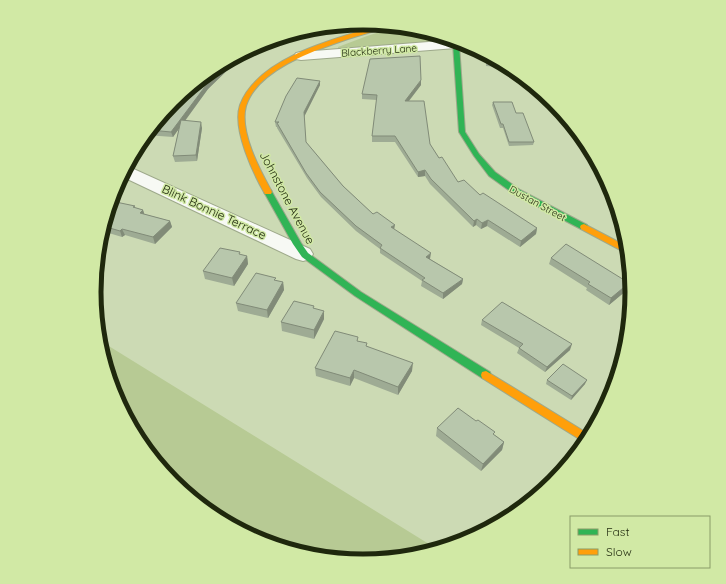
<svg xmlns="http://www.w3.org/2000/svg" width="726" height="584" viewBox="0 0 726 584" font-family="Quicksand,sans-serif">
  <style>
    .green { fill: #b7ca94 }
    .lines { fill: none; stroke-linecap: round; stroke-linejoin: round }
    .street-casing { stroke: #9ea98b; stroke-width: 2 }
    .fast-casing { stroke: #9ea98b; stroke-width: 2 }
    .slow-casing { stroke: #9ea98b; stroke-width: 2 }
    .street { fill: #f7f9f4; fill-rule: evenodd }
    .fast { fill: #30b455; fill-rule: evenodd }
    .slow { fill: #ff9f0a; fill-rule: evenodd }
    .wall { fill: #9eab94 }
    .shaded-wall { fill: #818b78 }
    .building { fill: #b8c7ac; stroke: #818b78 }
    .labels { text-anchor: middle; stroke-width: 3; stroke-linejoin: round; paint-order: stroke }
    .far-street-label { font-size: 10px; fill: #1f280d; stroke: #d1e9a5 }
    .street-label { font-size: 12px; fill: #1f280d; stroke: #d1e9a5 }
    .rim { fill: none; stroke: #1f280d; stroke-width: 5 }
  </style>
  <rect width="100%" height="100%" fill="#ccdab4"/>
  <path class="green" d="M398 26 416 28 445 37 446 40 341 50 338 49V47L367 36Z
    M99 340 437 549C335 580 224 544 156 462 150 455 144 448 139 441 134 433 130 424 126 416 115 396 101 363 99 340Z"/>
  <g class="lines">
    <g class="street-casing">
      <path id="street" d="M454 40 466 43 456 48 301 60 296 59 294 56 296 53 301 52Z
        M127 166 310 249 313 254 310 259 303 261 296 259 121 176Z"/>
    </g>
    <g class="fast-casing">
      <path id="fast" d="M456 42 459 44 465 132 479 154 495 172 520 190 587 225 588 227 587 229H581L514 194 489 176 474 156 459 132 453 44Z
        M265 190H271L272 192 301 243 308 253 361 292 490 372 491 375 490 378 486 379 482 378 355 296 302 257 293 244 264 192Z"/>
    </g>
    <g class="slow-casing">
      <path id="slow" d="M381 25H388C375 32 359 35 345 40 313 51 257 70 246 106 239 132 260 170 272 192L271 194H265C253 173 232 129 240 105 258 57 337 38 381 25Z
        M584 224 628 247V254L581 229 580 227 581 225Z
        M486 371 590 435 587 442H584L482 378 481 375 482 372Z"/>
    </g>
    <use href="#street" class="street"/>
    <use href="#fast" class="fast"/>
    <use href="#slow" class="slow"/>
  </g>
  <path class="wall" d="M311 28 301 37 295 33Z
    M486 54 511 68 486 66V59H485Z
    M242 56 208 89 185 121 202 128 197 161 175 162 173 156 179 128 173 137 146 135 173 102Z
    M320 81V85L304 117 306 142 343 186 373 214 394 230 430 259 463 279 462 284 443 299 421 286 422 281 380 253V249L356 231 321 197 307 178 277 128V127H276L275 122Z
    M421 85 409 101 430 144 439 158 458 182 537 228 536 234 520 247 487 226 481 229 476 225 473 227 430 184 425 176 418 177 395 142H372V136L377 100 362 99V94Z
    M493 102 516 113 534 142 533 145 509 146 503 128H500L492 105Z
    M111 201 143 210 144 214 170 221 172 227 155 244 125 235 122 237 102 231Z
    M241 255 247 256 248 264 234 286 205 279 203 271Z
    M551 258 629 283 627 290 609 305 586 290 587 288 549 264Z
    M276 281 283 282 284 290 268 318 238 311 236 303Z
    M315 309 324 319 314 339 282 331 281 322Z
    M482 320 570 350 545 372 517 353 519 348 481 325Z
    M358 341 412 371 398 395 354 378 350 386 316 376 315 368Z
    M547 380 585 384 571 400 546 384Z
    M437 428 495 435 504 442 502 450 481 471 436 436Z"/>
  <path class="shaded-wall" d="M347 25 301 37V33L324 27Z
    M242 53V56L208 89 173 137 171 132 207 84 237 56Z
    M421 80V85L404 107 405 101Z
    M320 81V85L304 117V112Z
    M201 122 202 128 197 161 196 155Z
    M425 170V176L418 177V172Z
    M143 210 145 216 140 213Z
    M477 219 476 225 473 227 474 221Z
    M488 220 487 226 481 229 482 223Z
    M170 221 172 227 155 244 153 237Z
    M395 225 394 230 391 227Z
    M537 228 536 234 520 247 521 241Z
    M122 229 125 235 122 237 120 231Z
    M431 253 430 259 425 262 426 257Z
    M247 256 248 264 234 286 232 278Z
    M463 279 462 284 443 299V293Z
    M283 282 284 290 268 318 267 310Z
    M629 283 627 290 609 305 611 298Z
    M324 311V319L314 339V330Z
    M572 344 570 350 545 372 547 367Z
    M413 363 412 371 398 395V387Z
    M354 370V378L350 386V378Z
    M587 380 585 384 571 400 572 396Z
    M504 442 502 450 481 471 483 464Z"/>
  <path class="building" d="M324 27 301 33 299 32 311 28Z
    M487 55 502 63 487 62Z
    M237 56 207 84 171 132 150 130 173 102 214 68Z
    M420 56 421 80 405 101H424L430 144 439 158 442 157 458 182 464 180 480 195 483 193 537 228 521 241 488 220 482 223 477 219 474 221 431 179 425 170 418 172 395 136H372L377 95 362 94 370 59Z
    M297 78 320 81 304 112 306 142 343 186 373 214 377 212 395 225 391 227 431 253 426 257 463 279 443 293 422 280 425 278 380 248 382 245 356 226 320 192 306 173 277 123 279 122H275L286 96Z
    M493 102H512L516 113H523L534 142H509L503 124H501Z
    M181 120 201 122 196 155 173 156Z
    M111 201 135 206 133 207 143 210 140 213 170 221 153 237 122 229 120 231 103 226Z
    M566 244 629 283 611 298 588 284 590 282 551 258Z
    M220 248 240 252 239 254 247 256 232 278 203 271Z
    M256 273 276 278 274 280 283 282 267 310 236 303Z
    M294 301 314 306 313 308 324 311 314 330 281 322Z
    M502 302 572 344 547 367 519 348 523 344 482 320Z
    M335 331 358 337 357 341 367 343 366 346 413 363 398 387 354 370 350 378 315 368Z
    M563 364 587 380 572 396 547 380Z
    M458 408 476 421 478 420 495 432 493 434 504 442 483 464 437 428Z"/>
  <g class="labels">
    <g class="far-street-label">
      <text transform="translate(379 50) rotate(-4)" y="4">Blackberry Lane</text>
      <text transform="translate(538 203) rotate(29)" y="4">Dustan Street</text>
    </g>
    <g class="street-label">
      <text transform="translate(287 198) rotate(62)" y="4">Johnstone Avenue</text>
      <text transform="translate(214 212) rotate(25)" y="4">Blink Bonnie Terrace</text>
    </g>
  </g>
  <path d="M0 0H726V584H0ZM101 292a262 262 0 1 1 524 0a262 262 0 1 1-524 0Z" fill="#d1e9a5" fill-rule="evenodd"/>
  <path class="rim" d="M101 292a262 262 0 1 1 524 0a262 262 0 1 1-524 0Z"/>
  <rect x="570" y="516" width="140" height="52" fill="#d1e9a5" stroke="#8a9c68"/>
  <rect x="578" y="529" width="20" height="6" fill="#30b455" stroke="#8a9c68"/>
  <text x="606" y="536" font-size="12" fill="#1f280d">Fast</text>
  <rect x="578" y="549" width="20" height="6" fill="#ff9f0a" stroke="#8a9c68"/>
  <text x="606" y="556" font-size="12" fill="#1f280d">Slow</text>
</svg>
